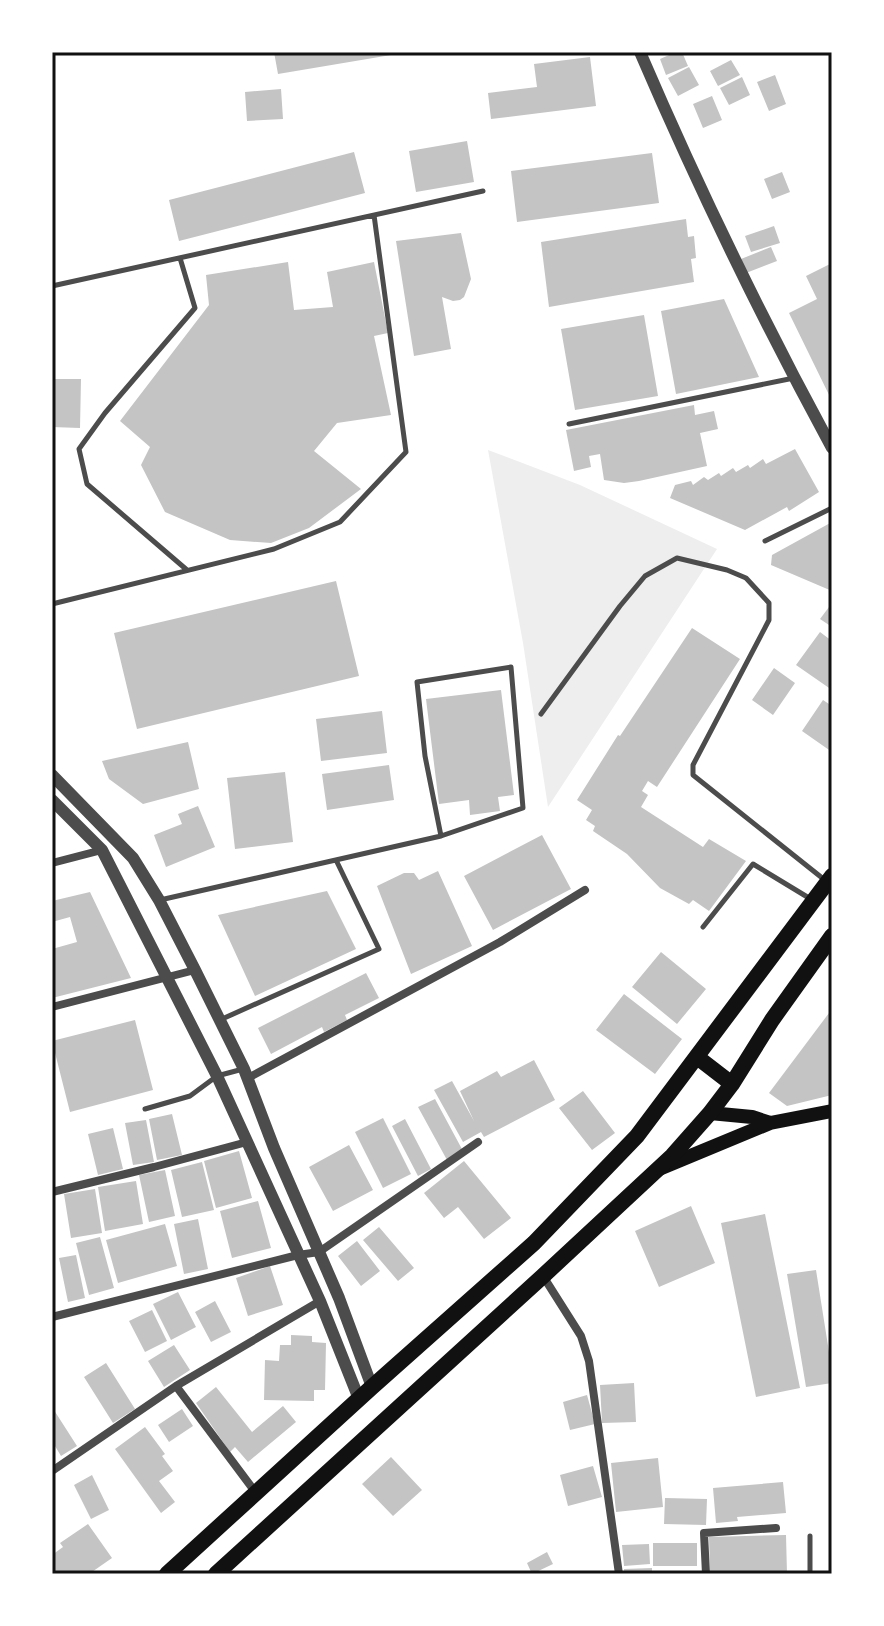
<svg xmlns="http://www.w3.org/2000/svg" width="884" height="1626" viewBox="0 0 884 1626" font-family="Karla,sans-serif">
  <style>
    .green { fill: #eee }
    .building { fill: #c4c4c4 }
    .lines { fill: none; stroke-linecap: round; stroke-linejoin: round }
    .service { stroke: #4c4c4c; stroke-width: 5 }
    .minor { stroke: #4c4c4c; stroke-width: 8 }
    .tertiary { stroke: #4c4c4c; stroke-width: 12 }
    .secondary { stroke: #111; stroke-width: 14 }
    .primary { stroke: #111; stroke-width: 16 }
    .neatline { fill: none; stroke: #111; stroke-width: 3 }
  </style>
  <rect width="100%" height="100%" fill="#fff"/>
  <path class="green" d="M488 450 580 485 717 549 548 807 523 643Z"/>
  <path class="building" d="M274 52H390L391 55 278 74Z
    M676 52H682L688 66 666 75 660 59Z
    M590 57 596 106 491 119 488 93 537 87 534 64Z
    M731 60 740 75 718 86 710 71Z
    M689 67 699 85 678 96 668 78Z
    M775 75 786 104 769 111 757 82Z
    M742 77 750 95 729 105 720 88Z
    M281 89 283 119 247 121 245 92Z
    M712 96 722 120 703 128 693 104Z
    M467 141 474 182 416 192 409 151Z
    M354 152 365 193 179 241 169 200Z
    M652 153 659 203 517 222 511 171Z
    M782 172 790 192 772 199 764 179Z
    M686 219 688 237 694 236 696 258 691 259 694 282 549 307 541 242Z
    M774 226 780 243 751 252 745 236Z
    M461 233 471 279 464 297 460 300 453 301 442 297 451 349 414 356 396 241Z
    M771 247 777 261 746 273 741 259Z
    M288 262 294 310 333 307 327 272 374 262 388 333 374 336 391 415 337 423 314 451 361 489 309 528 271 543 230 540 165 512 141 465 150 447 120 421 209 305 206 275Z
    M832 263V401L789 313 817 299 806 276Z
    M724 299 759 377 676 394 661 311Z
    M644 315 658 396 575 410 561 329Z
    M52 379H81L80 428 52 427Z
    M694 405 695 415 714 411 718 429 700 433 707 466 639 481 624 483 604 480 600 454 589 456 591 467 574 471 566 430Z
    M795 449 819 492 789 511 787 507 745 530 670 498 675 485 691 481 693 485 704 477 708 480 719 473 721 476 733 468 736 472 748 465 750 468 763 459 766 464Z
    M832 522V591L771 565 772 555Z
    M336 581 359 676 137 729 114 633Z
    M832 603V627L820 619Z
    M692 628 740 659 657 787 648 781 642 791 648 795 641 807 703 847 709 839 746 861 709 911 693 900 689 904 660 888 627 854 593 831 595 826 586 820 592 810 577 800 618 735 620 736Z
    M820 632 832 641V690L796 665Z
    M774 668 795 683 773 715 752 700Z
    M501 690 514 795 498 797 500 811 470 815 469 800 439 804 426 699Z
    M823 700 832 706V752L802 731Z
    M382 711 387 753 321 761 316 719Z
    M188 742 199 789 143 804 109 779 102 761Z
    M389 765 394 800 327 810 322 774Z
    M285 772 293 842 235 849 227 778Z
    M198 806 215 847 166 867 154 835 182 824 178 814Z
    M542 835 571 889 493 930 464 876Z
    M438 871 472 946 411 974 377 886 404 873H414L419 880Z
    M327 891 356 949 255 996 218 915Z
    M90 892 131 978 52 998V949L77 942 70 917 52 922V901Z
    M661 952 706 989 677 1024 632 987Z
    M366 973 379 998 345 1015 347 1020 324 1032 322 1027 271 1054 258 1028Z
    M624 994 682 1039 655 1074 596 1030Z
    M832 1009V1095L787 1106 769 1093Z
    M135 1020 153 1090 70 1112 52 1041Z
    M534 1060 555 1100 484 1137 481 1132 463 1142 434 1090 452 1081 474 1121 460 1091 497 1071 501 1077Z
    M583 1091 615 1133 592 1150 559 1108Z
    M435 1099 463 1151 447 1160 418 1107Z
    M172 1114 182 1155 157 1160 149 1119Z
    M383 1118 411 1174 383 1188 355 1132Z
    M405 1119 431 1169 418 1176 392 1126Z
    M146 1120 154 1162 133 1165 125 1123Z
    M113 1128 123 1169 98 1175 88 1134Z
    M349 1145 373 1190 333 1211 309 1167Z
    M239 1151 252 1198 216 1208 204 1161Z
    M464 1161 511 1218 484 1239 458 1207 444 1218 424 1193Z
    M202 1162 214 1210 182 1217 171 1170Z
    M165 1170 175 1216 149 1222 139 1175Z
    M136 1181 143 1224 105 1231 98 1187Z
    M95 1189 102 1233 71 1238 64 1194Z
    M258 1201 271 1248 232 1258 220 1211Z
    M691 1206 715 1263 659 1287 635 1231Z
    M765 1214 800 1388 756 1397 721 1223Z
    M198 1219 208 1269 184 1274 174 1224Z
    M165 1224 177 1266 118 1283 106 1240Z
    M379 1227 414 1268 398 1281 363 1240Z
    M100 1237 114 1288 89 1295 76 1243Z
    M357 1241 380 1271 361 1286 338 1256Z
    M76 1255 85 1298 68 1302 59 1258Z
    M270 1266 283 1305 248 1316 236 1278Z
    M816 1270 832 1371V1383L806 1387 787 1274Z
    M178 1292 196 1327 171 1340 153 1304Z
    M215 1301 231 1332 211 1342 195 1312Z
    M152 1310 167 1341 145 1352 129 1321Z
    M291 1335 312 1336V1342L326 1343 325 1390H314V1401L264 1400 265 1360 279 1361 280 1345H291Z
    M174 1345 190 1370 164 1387 148 1361Z
    M106 1363 135 1409 113 1423 84 1377Z
    M634 1383 636 1422 602 1423 600 1385Z
    M216 1387 252 1432 283 1406 296 1422 248 1462 235 1447 230 1452 196 1403Z
    M587 1395 595 1424 570 1430 563 1402Z
    M52 1407 77 1446 61 1456 52 1441Z
    M182 1409 193 1426 169 1442 158 1425Z
    M145 1427 165 1454 162 1456 173 1471 159 1481 175 1502 161 1513 115 1449Z
    M391 1457 422 1490 393 1516 362 1484Z
    M658 1458 663 1507 616 1512 611 1463Z
    M593 1466 602 1497 568 1506 560 1475Z
    M92 1475 109 1510 91 1519 74 1485Z
    M783 1482 786 1513 737 1517 738 1521 716 1523 713 1488Z
    M665 1498 707 1499 706 1525 664 1524Z
    M88 1524 112 1558 89 1574H52V1555L63 1547 60 1543Z
    M786 1535 787 1574H710L709 1537Z
    M653 1543H697V1566H653Z
    M649 1544 650 1564 624 1566 622 1545Z
    M547 1552 553 1564 532 1574 527 1563Z
    M652 1568V1574H624V1569Z"/>
  <g class="lines">
    <path class="service" d="M180 258 195 308 105 413 79 449 87 484 187 570
      M52 286 483 191
      M569 424 794 378
      M765 541 832 508
      M52 604 274 549 340 522 406 452 374 215
      M511 667 523 808 441 836 425 756 417 682Z
      M541 714 620 606 645 576 677 558 727 570 746 578 769 603V620L693 765V775L826 881
      M160 900 441 836
      M703 927 753 864 809 898
      M222 1019 379 949 336 860
      M145 1109 190 1096 217 1076 243 1069
      M810 1536V1574"/>
    <path class="minor" d="M52 863 102 850
      M52 1007 195 970
      M248 1078 500 942 585 890
      M52 1192 154 1167 247 1142
      M543 1276 581 1336 589 1361 619 1574
      M52 1317 298 1255 319 1252 478 1142
      M176 1386 256 1493
      M52 1471 176 1386 320 1301
      M706 1574 704 1533 776 1528"/>
    <path class="tertiary" d="M640 52C698 187 762 319 832 448
      M52 775 133 858 159 900 195 970 244 1069 274 1148 339 1298 372 1387
      M52 800 102 850 217 1076 320 1301 359 1399"/>
    <path class="secondary" d="M710 1113 752 1117 770 1123
      M659 1169 770 1123 832 1111"/>
    <path class="primary" d="M697 1057 732 1084
      M167 1574 372 1387 534 1243 637 1136 832 876
      M216 1574 543 1276 672 1156 710 1113 732 1084 772 1020 832 936"/>
  </g>
  <rect width="884" height="1626" fill="none" stroke="#ffffff" stroke-width="108"/>
  <rect x="54" y="54" width="776" height="1518" class="neatline"/>
</svg>
